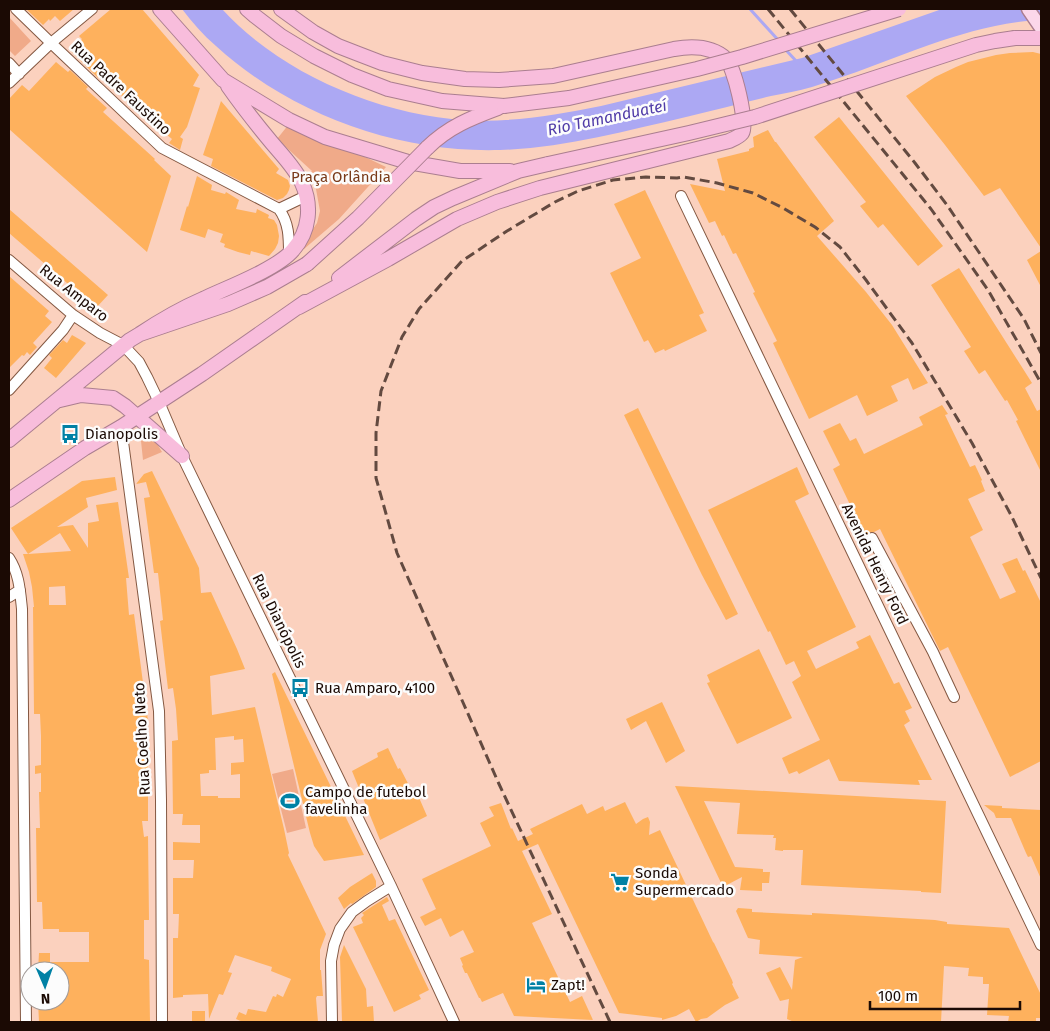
<svg xmlns="http://www.w3.org/2000/svg" width="1050" height="1031" viewBox="0 0 1050 1031" font-family="'Fira Sans',sans-serif">
  <style>
    .green { fill: #f0aa89 }
    .water { fill: #aca8f3 }
    .lines { fill: none; stroke-linecap: round; stroke-linejoin: round }
    .stream { stroke: #aca8f3; stroke-width: 3 }
    .building { fill: #feb15d; fill-rule: evenodd }
    .minor-casing { stroke: #845842; stroke-width: 12 }
    .major-casing { stroke: #ab7e90; stroke-width: 15 }
    .highway-casing { stroke: #ab7e90; stroke-width: 16 }
    .minor { stroke: #fff; stroke-width: 10 }
    .major { stroke: #fbd7ea; stroke-width: 12 }
    .highway { stroke: #f8bddc; stroke-width: 14 }
    .rail { stroke: #634a40; stroke-width: 3; stroke-dasharray: 10 5; stroke-linecap: butt }
    .highway-bridge-casing { stroke: #ab7e90; stroke-width: 16; stroke-linecap: butt }
    .highway-bridge { stroke: #f8bddc; stroke-width: 14 }
    .labels { text-anchor: middle; stroke-width: 5; stroke-linejoin: round; paint-order: stroke }
    .street-label { font-size: 15px; fill: #1b0a04; stroke: #fcfcfc }
    .park-label { font-size: 15px; fill: #793a19; stroke: #fcfcfc }
    .poi-label { font-size: 15px; fill: #1b0a04; stroke: #fcfcfc; text-anchor: start }
    .water-label { font-size: 16px; font-style: italic; fill: #513da8; stroke: #fcfcfc }
  </style>
  <rect width="100%" height="100%" fill="#fbd1be"/>
  <path class="green" d="M9 17 31 41 15 56 9 50Z
    M289 124 340 145 386 167 339 219 304 249 301 247 317 223 320 211 314 178 309 174 312 171 277 139Z
    M145 437H153L162 452 143 460 141 441Z
    M293 769 306 828 287 833 272 774Z"/>
  <path class="water" d="M182 9H222C280 73 379 115 465 120 510 123 556 115 601 106L802 58 942 9H1041V20C1034 20 1026 21 1018 22 987 26 958 35 929 45 890 59 851 75 812 87 798 91 785 93 771 96 743 103 714 110 686 117 625 131 563 148 500 150 398 153 292 115 216 46 203 35 192 22 182 9Z"/>
  <g class="lines">
    <path class="stream" d="M750 9 780 42
      M785 49 798 63"/>
  </g>
  <path class="building" d="M26 9H74L60 21 55 16 50 21 49 19 43 25Z
    M111 9H142L199 75 193 86 200 88 187 127 180 137 183 139 180 150 169 143 172 139 150 121 149 123 129 102 128 103 110 82H109L103 75 98 78 71 51 82 39 79 36Z
    M1033 52 1041 54V248L1000 188 984 196 945 145 906 96 935 77 956 67 968 62 996 55 1010 53Z
    M56 62 68 72 70 70 88 87 86 89 107 108 103 112 155 159 154 160 171 176 147 252 9 129V99L22 85 29 91Z
    M221 101 279 169 276 173 288 180 290 186 289 190 287 194 283 198 277 200 211 166 213 159 203 155Z
    M839 117 943 246 918 266 883 224 878 228 860 206 866 202 814 137Z
    M768 130 775 142H776L834 221 817 236 866 292 892 325 928 383 913 390 908 378 891 386 898 401 867 416 857 395 809 419 773 343 777 341 753 293 755 292 736 253 733 254 724 235 722 236 715 221 709 223 690 184 725 191 717 159 749 151V149L754 147 753 137Z
    M197 176 212 185 211 190 225 194 226 192 239 200 236 209 256 213 257 209 269 215 268 218 274 220 277 225 279 236 278 243 275 249 269 256 251 251 250 255 238 252 224 247 225 244 220 242 223 234 208 229 205 238 180 230 187 206 188 207Z
    M645 190 704 313 699 315 707 331 665 351 664 349 655 353 648 340 644 342 610 273 641 258 614 204Z
    M9 209 108 295 96 308 9 233Z
    M1041 251V287L1027 260Z
    M959 268 1032 383 1025 388 1037 411 1041 409V472L1016 421 1018 420 1007 400 1005 401 985 370 979 374 964 351 971 347 931 285Z
    M9 276 49 311 45 316 52 322 33 343 37 347 30 355 27 352 24 356 22 355 9 368Z
    M72 335 86 343 56 378 44 368 52 358 49 355 63 340 67 343Z
    M942 405 948 414 945 415 970 467 975 465 982 480 981 481 985 491 968 499 983 530 970 537 1000 599 1016 592 1002 564 1017 558 1023 571 1025 570 1041 603V761L1010 777 948 647 940 651 880 529 874 532H869L865 536 833 469 840 465 823 431 840 423 850 441 856 438 864 454 923 425 919 417Z
    M638 408 738 614 726 620 702 575 624 415Z
    M797 467 809 494 795 501 856 627 807 651 816 669 859 648 856 642 870 635 894 684 899 682 912 708 905 711 910 721 904 725 932 780H918L920 785 839 781 829 759 799 774 797 771 789 774 782 758 820 740 792 682 801 676 794 661 786 665 770 631 768 632 708 510Z
    M152 471 199 568 201 593 211 592 237 649 245 669 210 676 212 715 255 707 284 829 289 853 288 855 326 934 320 950V970H321L323 996H317L316 998 318 1022H243L236 1019 239 1012 246 1015 248 1009 266 1012 273 996 276 997 277 994 283 997 291 979 271 971 272 967 235 955 228 972 232 973 223 995 219 994 209 1019 208 994 183 995V997L173 998V938H178L179 914H173V878H193L194 860H173V842L200 843V825H182L183 814H173L172 741 178 740 176 709 173 688 168 689 160 621 163 620 158 573H154L144 498 150 497 146 482 136 484 144 474ZM234 736V740L243 739 244 762 231 763V775L240 774V798H218V796H201L200 774 209 773V770H216L215 738Z
    M115 477 117 490 86 498 88 507 57 527 73 525 88 548V523L99 521 96 505 118 502 129 578H126L129 615 134 614 148 721V821H142L144 837 148 836 149 920H144V959L149 960 150 1022H39L38 1001H60V971H38L39 953H50V962H89V932H59V929H43L42 902H37L36 828H40L39 792H41V773L35 774V766L41 765V736L40 714H34L33 607H34L32 587 29 572 23 554H28L11 528 82 481ZM60 533 71 551 28 554ZM65 586 66 605H49V587Z
    M759 649 792 718 737 744 707 683 710 682 707 675Z
    M275 672 316 756 364 855 324 861 314 846 310 833 272 674Z
    M662 702 685 751 666 763 646 721 631 730 626 719Z
    M388 748 398 769 400 768 414 795 417 793 427 816 380 840 352 771 378 757 377 753Z
    M675 786 946 801 941 893 921 892V891L801 885 803 850H783V851L775 850 776 838H773L774 835 737 834 740 803 704 801 735 867 763 869V872H770L769 883H762V891L740 890 742 877 723 887Z
    M625 802 636 824 643 819 648 817 650 822 649 835 660 830 713 942 714 943 732 980 733 983 732 984 739 998 725 1005 707 1018 701 1019 696 1022 689 1009 676 1016 662 1020V1018L619 1013 538 844 522 851 552 914 532 923 570 1002 582 996 593 1020 514 1016 503 993 482 1002 480 998H479L467 973H465L462 966 463 965 460 958 474 952 463 930 450 937 441 918 425 926 420 917 436 909 422 879 491 846 480 823 494 816 489 807 501 803 511 829 512 828 518 841 533 834 530 829 582 804 587 814 603 806 605 811Z
    M984 805 1002 806V808L1041 810V879L1031 856 1028 857 1026 853 1011 818H996L994 813Z
    M372 873 376 881V887L352 904 351 903 344 909 338 898 350 887Z
    M387 897 389 901 382 905 389 921 395 919 429 990 419 995 421 999 394 1012 353 927 363 923 361 918 364 915 362 913Z
    M738 908 752 909V912L812 915V913L849 915 935 920 947 922V924L1009 928 1041 995V1018H1036V1022H1008L1009 1016 987 1015 989 984H983V977L968 976 969 968 944 966 941 1022H794L787 1019 789 999 780 1001 766 973 780 967 792 990 795 960 803 957 759 954 760 940 748 938 736 911Z
    M344 945 366 989 367 1007 373 1006 374 1022H342L340 957Z
    M192 1011H205V1022H192Z"/>
  <g class="lines">
    <g class="minor-casing">
      <path id="minor" d="M16 9 51 43 162 148 279 209C289 223 289 237 289 254
        M9 63 19 74
        M9 83 51 43 92 9
        M681 196 1041 945
        M279 209 306 196
        M9 260 73 315 100 333 123 345 139 362 147 377 159 402 182 456 391 886 454 1022
        M9 390 63 330 73 315
        M121 427 159 711 161 800 162 1022
        M872 538 933 652 954 697
        M9 558C19 573 20 590 22 609L26 1022
        M9 597 20 590
        M332 1022 331 961 334 945 340 929 352 912 367 901 391 886"/>
    </g>
    <g class="major-casing">
      <path id="major" d="M1028 9 1041 28"/>
    </g>
    <g class="highway-casing">
      <path id="highway" d="M160 9 223 80 289 120 325 137 408 162 460 171H510
        M247 9 255 16 281 36 314 56 352 75 388 89 442 101 504 106
        M281 9 313 32 338 46 356 53 382 63 422 73 465 79 499 80 553 76 674 49C691 46 712 46 726 59 734 66 748 123 742 133 739 137 733 139 729 141L540 188 497 202 457 219 388 259 299 307
        M1015 38H1041
        M427 148C448 127 471 118 498 108
        M339 278 416 219 434 207 453 198 518 171 548 164
        M140 334C161 320 180 309 203 299 226 288 277 269 293 250 310 231 312 205 302 183 295 168 283 156 272 143 257 125 242 106 228 86
        M60 400 81 395 113 398 125 406 182 456
        M9 440 130 340 140 334 228 304 267 287 307 264
        M9 500 85 448 121 427 202 374 305 302"/>
    </g>
    <use href="#minor" class="minor"/>
    <use href="#major" class="major"/>
    <use href="#highway" class="highway"/>
    <path class="rail" d="M768 9 931 209 988 290 1041 383
      M790 9 915 163 947 205 1024 319 1041 353
      M610 1022 499 784 397 553 376 478V433L381 391 402 337 419 309 462 261 507 231 555 202 578 191 613 180 646 177 677 178 684 177 717 183 753 193 783 208 815 227 840 247 866 280 912 343 972 443 1011 515 1041 578"/>
    <g class="highway-bridge-casing">
      <path id="highway-bridge" d="M504 106 569 98 697 69 742 57 899 9
        M548 164 689 133 755 117 976 45 995 41 1015 38
        M307 264 358 218 427 148"/>
    </g>
    <use href="#highway-bridge" class="highway-bridge"/>
  </g>
  <defs>
    <g id="bus-bare" transform="scale(1.5)"><path d="M-5-6H5V4H4V6H2V4H-2V6H-4V4H-5ZM-3.5-4V0h7V-4ZM-3.5 1.2v1.5H-2V1.2ZM2 1.2v1.5H3.5V1.2Z" fill="#0081a5" stroke="#fcfcfc" stroke-width="2.5" paint-order="stroke"/></g>
    <g id="stadium-bare" transform="scale(1.5)"><path d="M0-5a6.5 5 0 1 0 0 10a6.5 5 0 1 0 0-10ZM-3.5-1.8h7v3.6h-7Z" fill="#0081a5" stroke="#fcfcfc" stroke-width="2.5" paint-order="stroke"/></g>
    <g id="supermarket-bare" transform="scale(1.5)"><path d="M-6-5.5h2.5l.6 2H6L4.5 2H-2.5L-4.4-4H-6ZM-1.5 3.2a1.3 1.3 0 1 0 .1 0ZM3 3.2a1.3 1.3 0 1 0 .1 0Z" fill="#0081a5" stroke="#fcfcfc" stroke-width="2.5" paint-order="stroke"/></g>
    <g id="hotel-bare" transform="scale(1.5)"><path d="M-6-4.5h1.5V1H6V5H4.5V3h-9V5H-6ZM-4 0a1.8 1.8 0 1 1 3.6 0ZM.5 0V-2.5h3Q6-2.5 6 0Z" fill="#0081a5" stroke="#fcfcfc" stroke-width="2.5" paint-order="stroke"/></g>
  </defs>
  <g fill-rule="evenodd">
    <use href="#bus-bare" x="70" y="434"/>
    <use href="#bus-bare" x="300" y="688"/>
    <use href="#stadium-bare" x="290" y="801"/>
    <use href="#supermarket-bare" x="620" y="882"/>
    <use href="#hotel-bare" x="536" y="985"/>
  </g>
  <g class="labels">
    <g class="street-label">
      <text transform="translate(121 88) rotate(43)" y="5">Rua Padre Faustino</text>
      <text transform="translate(74 293) rotate(38)" y="5">Rua Amparo</text>
      <text transform="translate(875 564) rotate(64)" y="5">Avenida Henry Ford</text>
      <text transform="translate(279 621) rotate(64)" y="5">Rua Dianópolis</text>
      <text transform="translate(142 739) rotate(-93)" y="5">Rua Coelho Neto</text>
    </g>
    <g class="park-label">
      <text x="341" y="182">Praça Orlândia</text>
    </g>
    <g class="poi-label">
      <text x="85" y="439">Dianopolis</text>
      <text x="315" y="693">Rua Amparo, 4100</text>
      <text x="305" y="797">Campo de futebol<tspan x="305" dy="17">favelinha</tspan></text>
      <text x="635" y="878">Sonda<tspan x="635" dy="17">Supermercado</tspan></text>
      <text x="551" y="990">Zapt!</text>
    </g>
    <g class="water-label">
      <text transform="translate(607 117) rotate(-12)" y="6">Rio Tamanduateí</text>
    </g>
  </g>
  <rect width="1050" height="1031" fill="none" stroke="#1b0a04" stroke-width="20"/>
  <g transform="translate(45 986) rotate(178)"><circle r="24" fill="#fcfcfc" stroke="#a29b99"/>
  <path d="M0-4L9 19L0 12L-9 19Z" fill="#0081a5"/>
  <text y="-8" font-size="14" font-weight="bold" text-anchor="middle" fill="#1b0a04">N</text>
  </g>
  <path d="M870 1001v8h150v-8" fill="none" stroke="#1b0a04" stroke-width="2.5"/>
  <text x="878" y="1001" font-size="15" fill="#1b0a04" stroke="#fcfcfc" stroke-width="4" paint-order="stroke">100 m</text>
</svg>
